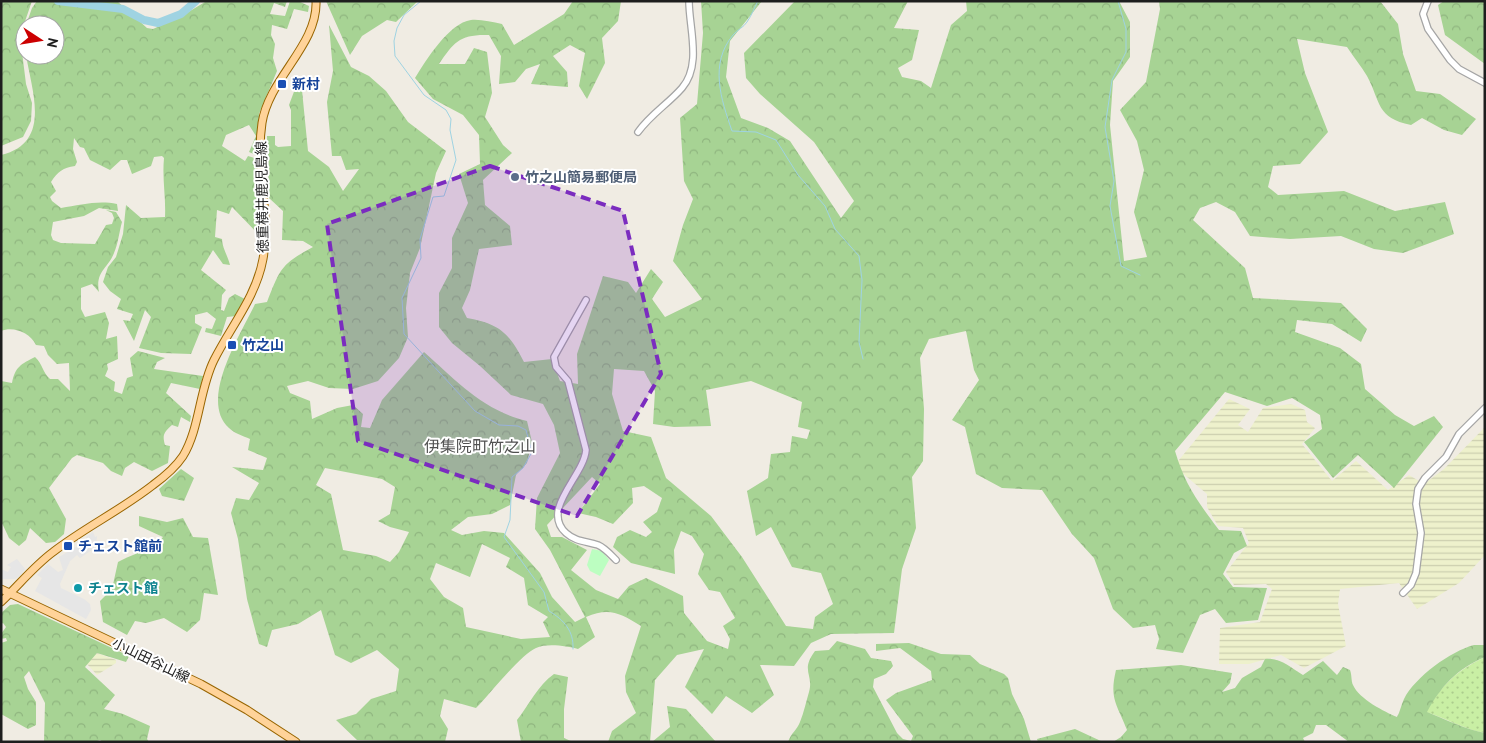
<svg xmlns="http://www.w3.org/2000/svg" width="1486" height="743" viewBox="0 0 1486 743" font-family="'PT Sans','Noto Sans JP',sans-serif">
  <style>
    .farmland { fill: url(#farmland-rules) }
    .grass { fill: url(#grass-dots) }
    .forest { fill: url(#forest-crowns); fill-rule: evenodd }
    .park { fill: #bcfec1 }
    .parking { fill: #e6e6e6 }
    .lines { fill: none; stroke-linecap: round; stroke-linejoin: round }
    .stream { stroke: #9fd3e2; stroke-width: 1 }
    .river { stroke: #9fd3e2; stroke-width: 8 }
    .minor-casing { stroke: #a5a5a5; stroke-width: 8 }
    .major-casing { stroke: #986500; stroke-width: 9 }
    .minor { stroke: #fff; stroke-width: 5.5 }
    .major { stroke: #ffd399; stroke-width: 7 }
    .marked { fill: #7b2cbf; fill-opacity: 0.2; stroke: #7b2cbf; stroke-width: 4; stroke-dasharray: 10 6; stroke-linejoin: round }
    .transit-dot { fill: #1a4fb4; stroke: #fff; stroke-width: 2 }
    .service-dot { fill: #5c6f8a; stroke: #fff; stroke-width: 2 }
    .culture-dot { fill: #0f9aa8; stroke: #fff; stroke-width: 2 }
    .labels { text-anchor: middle; stroke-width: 4; stroke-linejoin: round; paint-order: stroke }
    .transit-label { font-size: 14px; font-weight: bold; fill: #164399; stroke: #fff; text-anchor: start }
    .service-label { font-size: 14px; font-weight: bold; fill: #4e5e75; stroke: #fff; text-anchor: start }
    .street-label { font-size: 14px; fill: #1e1e1e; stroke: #fff }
    .culture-label { font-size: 14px; font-weight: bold; fill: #0d838f; stroke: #fff; text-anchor: start }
    .quarter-label { font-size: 16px; fill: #515151; stroke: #fff }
  </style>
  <defs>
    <pattern id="farmland-rules" width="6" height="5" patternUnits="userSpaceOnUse" patternTransform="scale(1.25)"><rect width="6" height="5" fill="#eef1cc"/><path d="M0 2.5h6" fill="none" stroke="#ccceaf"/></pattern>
    <pattern id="grass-dots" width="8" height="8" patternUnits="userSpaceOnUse" patternTransform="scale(1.25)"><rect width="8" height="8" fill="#c9efa4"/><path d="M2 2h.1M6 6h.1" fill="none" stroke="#accc8d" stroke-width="1.8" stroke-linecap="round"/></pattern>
    <pattern id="forest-crowns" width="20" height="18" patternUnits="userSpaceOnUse" patternTransform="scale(1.25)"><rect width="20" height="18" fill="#a7d394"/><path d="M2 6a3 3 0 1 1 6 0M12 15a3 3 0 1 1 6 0" fill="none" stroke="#8fb57f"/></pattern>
  </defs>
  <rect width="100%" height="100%" fill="#f0ece3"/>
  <path class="farmland" d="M1229 399 1250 409 1238 425 1248 432 1263 408 1291 404 1305 410 1307 422 1315 428 1302 444 1332 481 1356 461 1388 490 1409 475 1424 484 1444 469 1485 427V555L1459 583 1417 609 1399 583 1340 589 1338 604 1346 646 1304 668 1281 655 1249 664H1219L1220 628 1260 622 1272 589 1266 584 1234 585 1226 572 1249 543 1243 528 1218 526 1207 507V494L1174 466Z
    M97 653 116 660V663L97 675 87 664Z"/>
  <path class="grass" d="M1485 657V733C1465 730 1446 718 1426 712 1441 686 1457 670 1485 657Z"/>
  <path class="forest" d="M1 1H32L20 36 26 84 32 103 31 121 23 137 1 146Z
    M37 1H117L147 28 153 29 180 17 205 2 287 1 285 7 274 3 270 14 285 16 290 1H298L309 6 308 12 294 9 287 29 272 25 271 35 275 44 273 58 277 71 259 114 258 156 249 152 256 136 249 125 226 135 222 146 245 161 248 156 258 159C256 185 261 210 260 236L232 207 229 214 217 210 215 237 222 239C222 248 228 256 230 265L223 264 213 250 201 270 226 290 222 295 221 310 224 311 229 298 235 294 245 299 236 316 227 317 221 336 205 332 206 328 212 329 216 319 207 312 195 315V323L202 327 191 354 161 353 139 348 151 317 145 310 134 341 123 320 130 321 133 314 117 309 121 299 110 291 103 282 108 267 116 257 123 234 126 205 141 218 165 217C166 197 162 179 164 158L162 156 154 157 151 166 132 174 127 160H121L110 170 90 160 84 148 80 147 74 138 73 149 77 162 75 166C63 168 58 171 51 182L56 191 50 197 52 201 61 208C80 205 98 200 117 204L118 211 99 208 84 216 53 222 51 235 53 240 61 243 95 244 106 225 112 224 114 218 112 213 106 210 116 212 122 222C119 233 118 244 114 253 108 269 95 271 99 292L92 284 81 288V309L85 317 105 312 109 323 106 339 117 336 118 359 107 364 108 369 105 376 115 382 114 391 122 394 127 378 133 376 130 358 138 351 165 358 157 362 154 369 203 376 200 389 171 383 166 393 191 416 190 422 181 417 178 427 172 425C164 432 162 435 165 445L170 446 168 463 152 471 134 462 125 468 122 476 111 471 103 463 77 455 72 458 49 488 66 519 64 534 55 542 46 543 30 528 26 540 19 546 9 538 1 521V381L12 383C15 367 21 364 35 357 43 364 42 372 50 379H58L70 391 69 363 57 364 48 355 44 346 36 345C30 333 14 326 1 331V155C52 143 32 92 26 55H55V25H26L32 8Z
    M326 1H418L396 22 387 20 362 36 350 55Z
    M573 1H621L618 21 602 38 605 63 587 99 579 86 585 53 570 45 553 56 567 72 568 87 531 84 540 64 526 69 515 82 499 84 501 56 489 35C460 34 454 42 439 64H465L474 48 487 52 492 93 485 117 503 145 512 153 483 180 485 205 510 226 512 245 479 249 470 290 462 308 467 318C500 324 509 333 524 362L552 359 560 381 578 384 577 354 603 276 628 282 636 293 651 269 663 282 652 299 665 317 702 299 673 261 683 225 693 199 684 181 680 118 697 104 703 33 701 1H762L730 41 726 77 741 118 768 128 790 141 841 218 854 201 814 142 760 94 746 78 744 53 795 1H908L894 28 919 30 912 60 898 68 902 77 921 81 931 88 951 25 967 11 966 1H1119L1130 22V57L1113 81 1110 125 1124 261 1147 257 1134 212 1144 170 1137 141 1120 110 1146 82 1160 9 1159 1H1380L1398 24 1403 54 1416 91 1440 94 1476 119 1462 135 1444 130 1422 118 1411 125C1376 118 1381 102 1367 76 1361 66 1353 56 1347 47L1297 39 1305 73 1328 132 1300 164 1273 166 1268 187 1278 195 1344 191 1395 211 1445 202 1454 234 1403 253 1374 249 1341 236 1290 239 1250 236 1235 212 1216 202 1200 208 1193 220 1245 268 1253 298 1341 303 1367 329 1361 342 1332 324 1297 320 1295 332 1340 348 1361 364 1365 389 1395 415 1414 426 1434 416 1443 427 1394 488 1358 455 1333 478 1304 442 1322 429 1320 415 1292 398 1267 406 1225 392 1175 451C1185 485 1198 502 1219 530L1241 531 1247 546 1234 553 1223 574 1233 587 1267 588 1258 620 1226 623 1215 609 1200 615 1183 653 1156 649 1159 639 1155 625 1133 628 1113 609 1094 558 1072 534 1042 490 1002 488 976 474 965 427 952 420 979 380 974 370 966 331 929 339 920 358 924 409 923 461 912 477 916 528 902 569 894 633 831 634 811 643 794 666 760 665 774 695 752 713 726 696 712 714 685 687 704 649 677 655 655 680 650 742H608L612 731 636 713 626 692 625 676 641 626C620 613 609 607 586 617L595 637 578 649C567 646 547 643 536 648 521 654 490 694 476 708L444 699 440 716 448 729 445 742 357 740 336 720 356 714 371 699 396 691 399 669 377 650 351 663 335 655 321 610 298 624 272 630 267 647 259 644 247 599 238 539 231 513 236 498 249 500 259 483 232 467 263 470 267 458 248 450 250 439C243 436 234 433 229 428 198 400 241 334 255 304L267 302C280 269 281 264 313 247L303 241 282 240 283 211 269 198 267 136H275V145L278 147 291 146V110L289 105 298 81 301 80 308 151 329 167 343 191 359 169 346 170 341 156H332L327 102 333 71 329 25 351 67 369 76 386 91 408 122 446 151 436 173 420 248 410 273 406 308 408 337 399 358 378 381 353 389 329 388 308 381 287 386 290 393 310 401 312 419 337 408 353 405 363 414 361 427 370 428 382 400 424 352C457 381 482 410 527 421L532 442 527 463 516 475 510 505 492 514 468 517 451 530 462 535 484 531 504 533 540 573 552 597 575 622 585 617 550 550 535 529 537 498 560 453 554 425 543 404 511 395 480 366 452 343 439 327V293L452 268V238L468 203 459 174 480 164 479 135 463 115 433 99 415 78C426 60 449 23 471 20 480 19 492 22 502 24L514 45 564 14ZM614 369 644 371 655 391 653 424 674 427 711 426 706 390 751 381 802 402 798 427 810 430 807 439 792 436 790 452 771 454 768 478 747 491 756 536 771 527 792 567 821 573 833 604 815 617 813 629 786 626 742 557 711 516 666 478 651 437 623 431 612 394ZM325 468 382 479 395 487 390 514 378 521 390 527 409 532 399 552 390 562 376 556 343 550 331 494 316 485ZM592 477 600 484 578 513 596 517 613 524 633 503 632 488 644 486 662 498 657 512 643 522 652 532 646 537 630 530 617 537 613 547 631 563 675 574 674 550 681 531 692 536 704 554 698 574 709 590 720 592 735 618 723 626 730 639 728 649 707 641 684 613 683 596 646 578 629 586 618 599 596 590 571 570 587 550 562 537H551L547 525ZM482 544 510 558 506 567 524 578 528 605 548 617 543 622 550 637 521 639 466 627 463 608 444 597 430 579 436 563 470 577Z
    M1444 1H1485V64L1445 35 1438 5Z
    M181 469 194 478 184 501 162 496 159 489Z
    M139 516 167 522 183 518 193 537 208 538 218 595 204 593 200 620 187 632 164 618 146 623 135 621 127 635 103 622 100 601 112 589 118 562C134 553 151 551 163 537L139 526Z
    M18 604 129 656 126 662 97 653 85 667 115 695 104 709 123 714 150 726 147 739 149 742H103L100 740 94 742H44L45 703 29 671 24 677 28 689 36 702V725L28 729 1 714V643L7 641 6 638 1 639V634L6 627 3 623 1 624V613L10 605Z
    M837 641 865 649 871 658 891 661 893 666 886 674 874 679 873 687 897 733 903 739 911 741 913 736 886 700 896 693 932 680 931 671 900 648 876 651V644L909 643 941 654 970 655 980 664 1004 674 1008 678 1012 694 1024 719 1031 742H788C791 733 797 730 800 722 804 712 806 702 809 692 814 674 800 671 815 651L829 650Z
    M1474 645H1485V657C1457 669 1441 686 1427 712 1444 719 1468 730 1485 733V742H1349L1326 725H1316L1313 733 1303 738 1305 742H1113L1121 737 1127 730C1117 704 1109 699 1116 670L1181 665 1232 673 1230 683 1222 692 1235 688 1242 678 1261 667 1265 659C1280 657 1291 668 1303 675L1323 661 1337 675 1343 667 1350 670C1352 675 1351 681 1353 685 1359 699 1385 712 1397 717 1400 712 1401 705 1404 699 1415 677 1451 651 1474 645Z
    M554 674 568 677 564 709V738L573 742H521L517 720C529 705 538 685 554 674Z
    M667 706 686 709 716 742H652L670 727Z
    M1075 729 1103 742H1038L1037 739Z"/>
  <path class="park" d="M592 549 602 551 609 560 600 576 590 571 587 565Z"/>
  <path class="parking" d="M93 532 95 537 97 536 96 547 83 556 80 558 77 555 70 561 60 584 61 588 84 599 90 604 91 610 86 619 35 591 42 578 37 575 48 564 58 572 63 570 59 557 86 541V537Z
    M17 559 25 569 21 575 15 579H1V569L8 572 11 567 7 565Z"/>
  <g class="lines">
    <path class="stream" d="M421 1 404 15 397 28 394 41 395 56 424 95 446 110 451 119 450 130 456 160 444 196 433 197 420 239 421 258 402 298 404 334 475 411 499 425 518 426 526 430 532 452 523 468 512 477 510 520 504 537 544 592 549 611C564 620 574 631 573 649
      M528 1H539
      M758 1C754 8 752 15 747 22 744 27 737 30 733 35 709 64 721 99 732 131L756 132 776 140 798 175 825 206 835 229 859 256 862 280 859 342 863 359
      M1118 1 1126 29V52L1112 80 1105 127 1114 181 1110 206 1121 266 1140 275"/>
    <path class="river" d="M58 1 123 9 144 20 158 23 181 14 196 1"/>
    <g class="minor-casing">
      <path id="minor" d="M1428 1 1423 14 1428 29 1450 60 1459 69 1485 83
        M638 132C651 114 668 104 682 88 702 65 689 28 689 1
        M586 300 554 357 556 367 568 381 586 450C584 476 540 509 566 533 576 542 586 541 598 545 605 548 611 555 616 560
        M1403 593 1411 585 1416 573 1421 533 1416 504 1418 489 1425 478 1446 457 1459 434 1485 408"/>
    </g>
    <g class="major-casing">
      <path id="major" d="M1 589 201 684 247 710 296 742
        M1 602C18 586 34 566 53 552 84 528 121 510 153 485 164 477 175 468 183 456 200 428 199 390 214 360 231 326 256 297 263 259 271 214 255 168 262 123 269 78 318 45 316 1"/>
    </g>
    <use href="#minor" class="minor"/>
    <use href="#major" class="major"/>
  </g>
  <path class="marked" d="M490 166 623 211 661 374 577 516 358 441 327 224Z"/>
  <g class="transit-dot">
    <rect x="277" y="79" width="10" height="10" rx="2.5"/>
    <rect x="227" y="340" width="10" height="10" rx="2.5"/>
    <rect x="63" y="541" width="10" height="10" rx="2.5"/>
  </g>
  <circle class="service-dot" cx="515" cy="177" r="5"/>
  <circle class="culture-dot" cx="78" cy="588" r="5"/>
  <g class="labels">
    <g class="transit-label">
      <text x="292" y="89">新村</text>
      <text x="242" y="350">竹之山</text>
      <text x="78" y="551">チェスト館前</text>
    </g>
    <g class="service-label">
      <text x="525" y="182">竹之山簡易郵便局</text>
    </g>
    <g class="street-label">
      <text transform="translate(262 197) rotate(-91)" y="5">徳重横井鹿児島線</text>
      <text transform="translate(151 660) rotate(26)" y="5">小山田谷山線</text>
    </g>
    <g class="culture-label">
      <text x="88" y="593">チェスト館</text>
    </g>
    <g class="quarter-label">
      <text x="480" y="452">伊集院町竹之山</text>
    </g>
  </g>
  <rect width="1486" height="743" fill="none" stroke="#1e1e1e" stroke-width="5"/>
  <g transform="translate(40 40) rotate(102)"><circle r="24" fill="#ffffff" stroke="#a5a5a5"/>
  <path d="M0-4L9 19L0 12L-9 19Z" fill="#cc0001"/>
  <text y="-8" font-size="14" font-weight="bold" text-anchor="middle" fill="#1e1e1e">N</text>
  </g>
</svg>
